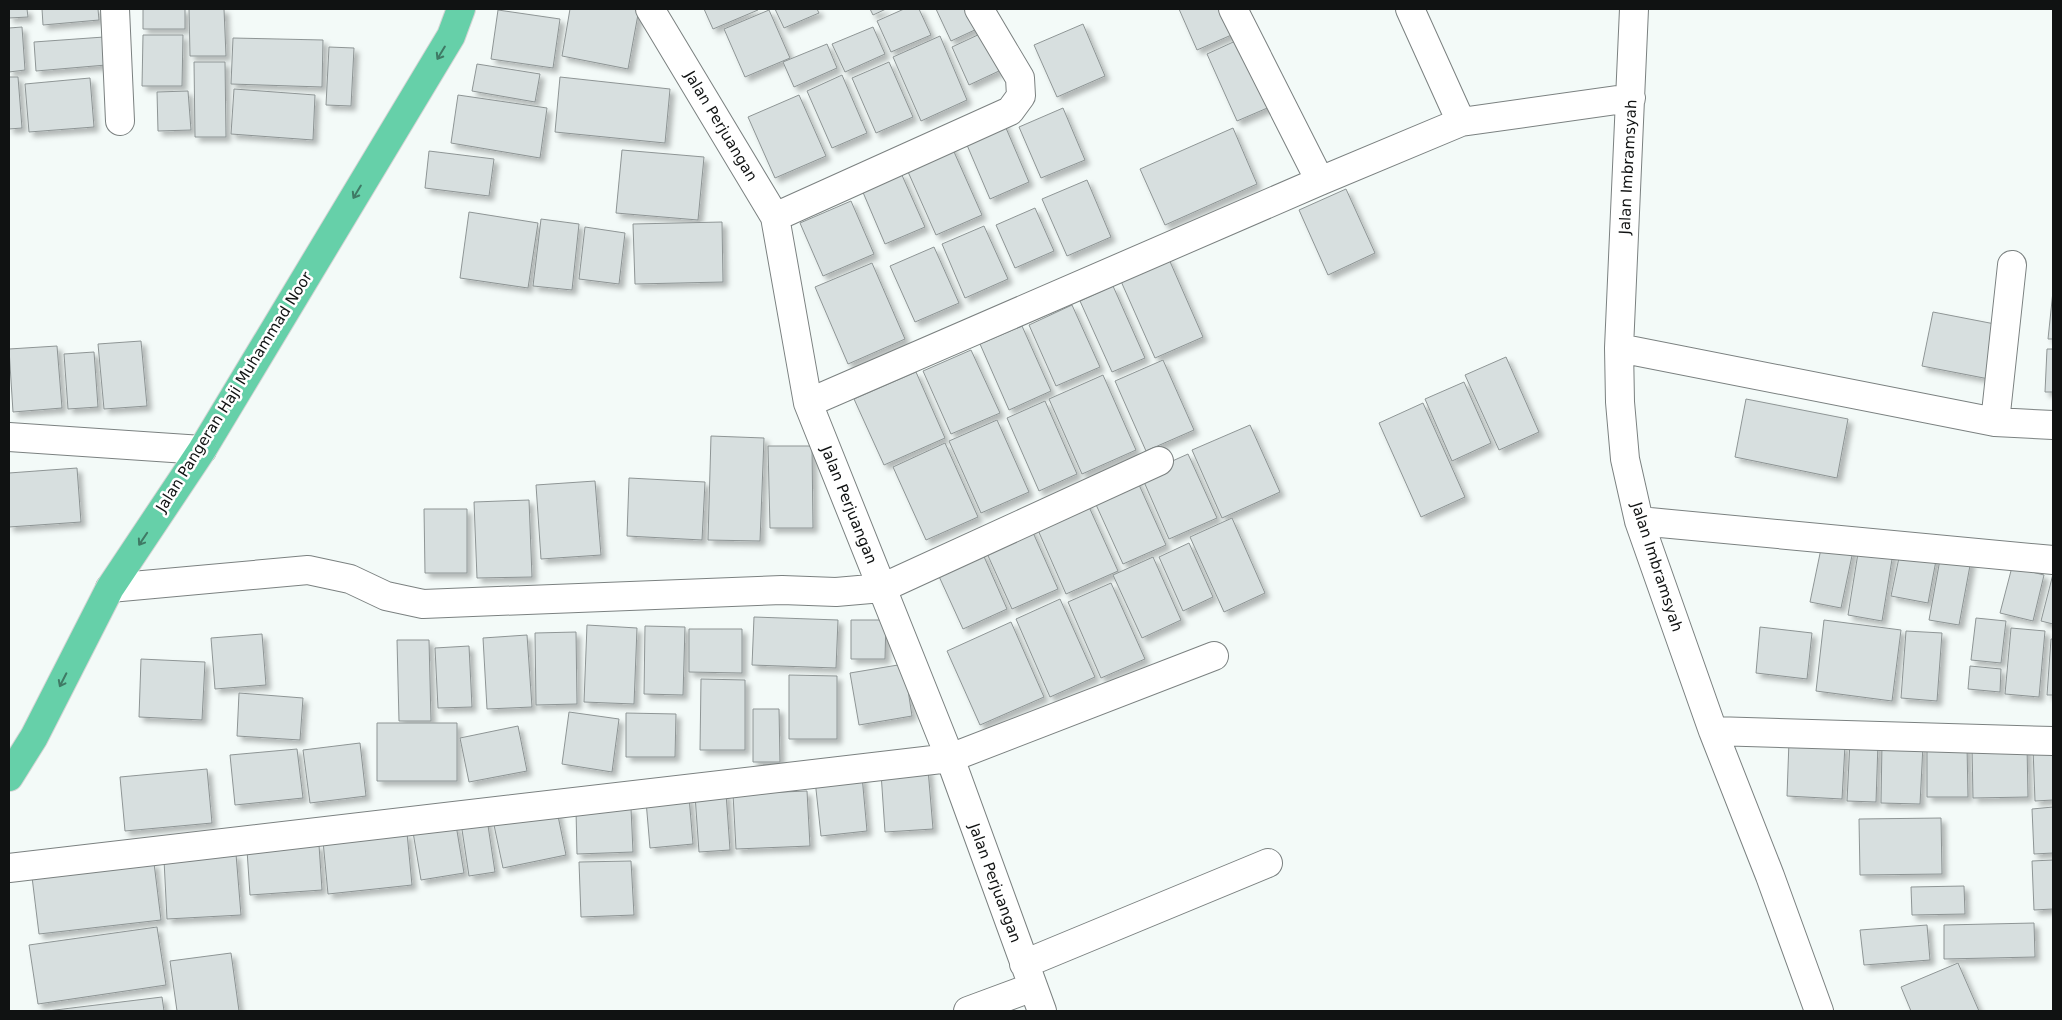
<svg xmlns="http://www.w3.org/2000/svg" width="2062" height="1020" viewBox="0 0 2062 1020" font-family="'DejaVu Sans',sans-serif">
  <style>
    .building { fill: #d7dfdf; stroke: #8e9595; filter: url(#shadow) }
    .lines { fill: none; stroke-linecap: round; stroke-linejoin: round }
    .minor-casing { stroke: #7b8180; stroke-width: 30 }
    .primary-casing { stroke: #d4d4d4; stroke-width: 30 }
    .minor { stroke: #fff; stroke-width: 28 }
    .primary { stroke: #66d0a9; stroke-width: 28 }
    .oneway { stroke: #3f7a65 }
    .labels { text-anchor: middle; stroke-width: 5; stroke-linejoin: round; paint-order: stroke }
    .street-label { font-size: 15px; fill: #101212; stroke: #fff }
  </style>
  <defs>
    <filter id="shadow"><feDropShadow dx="4.5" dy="4.5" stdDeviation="2.5" flood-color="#0004"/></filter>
  </defs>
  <rect width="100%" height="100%" fill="#f3faf8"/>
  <path class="building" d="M9 9H27L28 17 9 18Z
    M42 9H98L99 20 43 25Z
    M143 9H185V29H143Z
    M189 9H224L226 56H190Z
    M570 9H639L628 69 562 56Z
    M704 9H757L758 10 713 29Z
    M775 9H817L819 13 784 28Z
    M870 9H886L873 15Z
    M904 9H919L931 35 891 52 877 21Z
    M936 9H969L979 28 951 41Z
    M1179 9H1225L1236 33 1197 50Z
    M498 10 560 19 553 68 491 59Z
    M769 10 790 58 745 77 724 29Z
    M1083 24 1105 76 1057 97 1034 45Z
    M22 27 25 70 9 72V28Z
    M873 27 885 54 845 72 832 44Z
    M982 33 999 71 969 85 952 47Z
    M143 35H183L182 86H142Z
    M940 36 967 100 921 121 893 57Z
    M104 37 106 65 36 71 34 42Z
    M233 38 323 40 322 87 231 84Z
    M1242 38 1272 106 1237 121 1207 54Z
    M827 44 837 68 794 87 783 62Z
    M329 47 354 48 351 106 326 105Z
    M194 62H225L226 137H195Z
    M889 62 913 117 876 133 852 78Z
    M477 64 540 74 535 102 472 91Z
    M842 75 867 133 832 148 807 91Z
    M9 77H18L22 128 9 129Z
    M560 77 670 89 665 143 555 132Z
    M90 78 94 127 29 132 25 84Z
    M234 89 315 95 313 140 231 134Z
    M188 91 191 130 158 131 157 92Z
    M458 95 547 108 540 158 451 143Z
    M799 95 826 156 775 178 748 117Z
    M1063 108 1085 160 1041 178 1019 127Z
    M1003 121 1029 182 990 199 964 138Z
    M1233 128 1257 184 1165 225 1140 169Z
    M951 145 982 215 936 235 905 165Z
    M622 150 704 157 698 220 616 213Z
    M429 151 494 159 489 196 425 188Z
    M901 173 925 227 885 244 862 190Z
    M1087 180 1111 237 1067 256 1042 199Z
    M1346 189 1375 253 1328 275 1299 210Z
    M851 201 874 254 823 276 800 223Z
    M1035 208 1054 251 1015 268 996 225Z
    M469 212 538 223 528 288 460 278Z
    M541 219 579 224 572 290 533 286Z
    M722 222 723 282 635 284 633 224Z
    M984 226 1008 279 965 298 942 244Z
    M585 227 625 233 619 284 579 279Z
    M934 247 959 303 915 322 890 266Z
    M1168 257 1203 337 1155 358 1120 279Z
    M872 263 905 339 848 364 815 287Z
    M1113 286 1145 358 1112 372 1080 301Z
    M2053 291V339H2048Z
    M1072 305 1100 367 1056 386 1029 325Z
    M1933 312 2000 325 1989 379 1922 366Z
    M1022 326 1051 391 1009 410 980 344Z
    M141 341 147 406 104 409 98 344Z
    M57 346 62 408 13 412 9 349Z
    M2047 349H2053V392H2045Z
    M971 350 1000 413 951 434 923 371Z
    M94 352 98 407 68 409 64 354Z
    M1506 357 1539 432 1499 450 1465 375Z
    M1163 360 1194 430 1146 451 1115 381Z
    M916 372 945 438 884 465 854 399Z
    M1103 375 1136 450 1082 474 1049 399Z
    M1464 382 1491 443 1452 461 1425 399Z
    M1746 399 1848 419 1837 478 1735 457Z
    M1045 401 1077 474 1039 491 1007 418Z
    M1423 403 1465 497 1421 517 1379 423Z
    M997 420 1029 492 981 513 949 441Z
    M1250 425 1280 492 1222 518 1192 450Z
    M711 436 764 438 760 541 708 540Z
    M945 443 978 517 926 540 893 467Z
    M768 446H812L813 528H770Z
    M1188 454 1217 518 1169 539 1141 475Z
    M77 468 81 522 9 527V473Z
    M629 478 705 482 702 540 627 536Z
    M1136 478 1166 545 1123 564 1093 498Z
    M595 481 601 555 541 559 536 485Z
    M1085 498 1118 571 1066 594 1034 521Z
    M529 500 532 577 477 578 474 502Z
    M424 509H467V573H425Z
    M1232 518 1265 593 1224 612 1190 537Z
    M1031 528 1058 589 1012 609 985 549Z
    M1823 539 1854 546 1841 608 1810 602Z
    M1189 543 1213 597 1183 611 1159 557Z
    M1859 547 1893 553 1882 621 1848 615Z
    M1901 548 1937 555 1928 603 1891 596Z
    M982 552 1007 609 963 629 937 572Z
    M1941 554 1971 560 1959 625 1929 620Z
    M1153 557 1181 620 1142 638 1113 575Z
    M2012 567 2044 575 2033 621 2000 613Z
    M2053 574V624L2041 621Z
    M1111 583 1145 659 1101 678 1068 602Z
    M1060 599 1095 677 1050 697 1016 619Z
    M754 617 838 620 836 668 752 665Z
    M1976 618 2006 621 2001 663 1971 660Z
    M851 620H886L885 659H851Z
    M1824 620 1901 630 1892 701 1816 691Z
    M1011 622 1044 697 980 725 947 651Z
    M587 625 637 628 634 704 584 702Z
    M645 626 685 627 683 695 644 694Z
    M1760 627 1812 633 1807 679 1756 673Z
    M2011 628 2045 631 2039 697 2005 694Z
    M689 629H742V673L689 672Z
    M1906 631 1942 633 1937 701 1901 698Z
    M576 632 577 704 536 705 535 633Z
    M262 634 266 685 215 689 211 638Z
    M527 635 532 707 487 709 483 638Z
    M2051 639H2053V695H2047Z
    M397 640H429L431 721H399Z
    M469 646 472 707 438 708 435 648Z
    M141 659 205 662 202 720 139 717Z
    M904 664 912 716 859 725 850 673Z
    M1970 666 2001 669 2000 692 1968 689Z
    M789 675 837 676V739H789Z
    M701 679 745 680V750H700Z
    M239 693 303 698 300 740 237 736Z
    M753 709H779L780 762H753Z
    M569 712 619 719 612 772 562 764Z
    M626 713 676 714 675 757H626Z
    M377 723H457V781H377Z
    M518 726 527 771 469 782 460 738Z
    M1789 741 1845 745 1842 799 1787 796Z
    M1850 741 1878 743 1876 802 1847 801Z
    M360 743 366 796 310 803 303 750Z
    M1882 743 1923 745 1920 804 1881 803Z
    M1927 746H1967L1968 797H1927Z
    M2027 746 2028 797 1973 798 1972 747Z
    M2053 747V800L2035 801 2033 748Z
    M297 749 303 798 235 805 230 755Z
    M207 769 212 823 125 831 120 777Z
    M928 769 933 829 885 832 881 773Z
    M862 776 867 831 821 836 815 780Z
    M807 791 810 846 736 849 733 794Z
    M726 793 730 850 699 852 695 795Z
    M689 797 693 844 650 848 646 801Z
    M2053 807V853L2034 854 2032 809Z
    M631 808 633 852 577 854 576 810Z
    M557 811 566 855 503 868 494 825Z
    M1941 818 1942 874 1860 875 1859 819Z
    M487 819 495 872 469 876 461 823Z
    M456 825 464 873 421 880 413 832Z
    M407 833 412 885 328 894 323 841Z
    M319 845 322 890 250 895 247 850Z
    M236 854 241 915 167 919 164 860Z
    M2053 860V909L2034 910 2032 861Z
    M631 861 634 915 581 917 579 862Z
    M154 863 161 920 39 934 32 877Z
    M1964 886 1965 914 1912 915 1911 887Z
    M2034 923 2035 957 1944 959V925Z
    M1927 925 1930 960 1864 965 1860 930Z
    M157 927 166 985 38 1004 29 945Z
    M231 953 239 1011H177L170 961Z
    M1958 963 1979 1011H1911L1901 987Z
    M162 997 164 1011H47Z"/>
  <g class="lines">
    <g class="minor-casing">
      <path id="minor" d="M115 9 120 121
        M650 9 775 217 808 403 950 758 1042 1011
        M1233 9 1320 181
        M1410 9 1461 122
        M1634 9 1619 348 1620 402 1625 459 1639 521 1713 731 1770 876 1819 1011
        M775 217 1010 111 1021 96 1020 78 979 9
        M1619 348 1995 422 2053 425
        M808 403 1320 181 1461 122 1631 98
        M1995 422 2012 265
        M9 437 202 450
        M1639 521 2053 560
        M110 588 308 570 350 579 386 596 423 604 782 590 836 592 882 588 1159 461
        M1713 731 2053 741
        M9 868 950 758 1214 656
        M1024 964 1268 863
        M968 1011 1033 987"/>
    </g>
    <g class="primary-casing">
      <path id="primary" d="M9 777 34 737 110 588 202 450 451 36 461 9"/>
    </g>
    <use href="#minor" class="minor"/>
    <use href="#primary" class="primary"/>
  </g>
  <defs><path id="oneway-shaft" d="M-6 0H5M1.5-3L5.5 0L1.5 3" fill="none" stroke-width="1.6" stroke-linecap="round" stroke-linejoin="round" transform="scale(1.25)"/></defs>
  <g class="oneway">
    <use href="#oneway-shaft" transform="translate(441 53) rotate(121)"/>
    <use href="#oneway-shaft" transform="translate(357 192) rotate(121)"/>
    <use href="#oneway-shaft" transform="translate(143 539) rotate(124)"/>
    <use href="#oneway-shaft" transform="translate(63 680) rotate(117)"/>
  </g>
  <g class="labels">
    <g class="street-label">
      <text transform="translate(721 126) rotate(59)" y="5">Jalan Perjuangan</text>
      <text transform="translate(1628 167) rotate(-87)" y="5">Jalan Imbramsyah</text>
      <text transform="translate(234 392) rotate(-58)" y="5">Jalan Pangeran Haji Muhammad Noor</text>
      <text transform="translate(849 505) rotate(68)" y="5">Jalan Perjuangan</text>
      <text transform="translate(1657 567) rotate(72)" y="5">Jalan Imbramsyah</text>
      <text transform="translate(995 883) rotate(70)" y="5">Jalan Perjuangan</text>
    </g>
  </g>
  <rect width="2062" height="1020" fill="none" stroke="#101212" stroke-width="20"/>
</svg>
